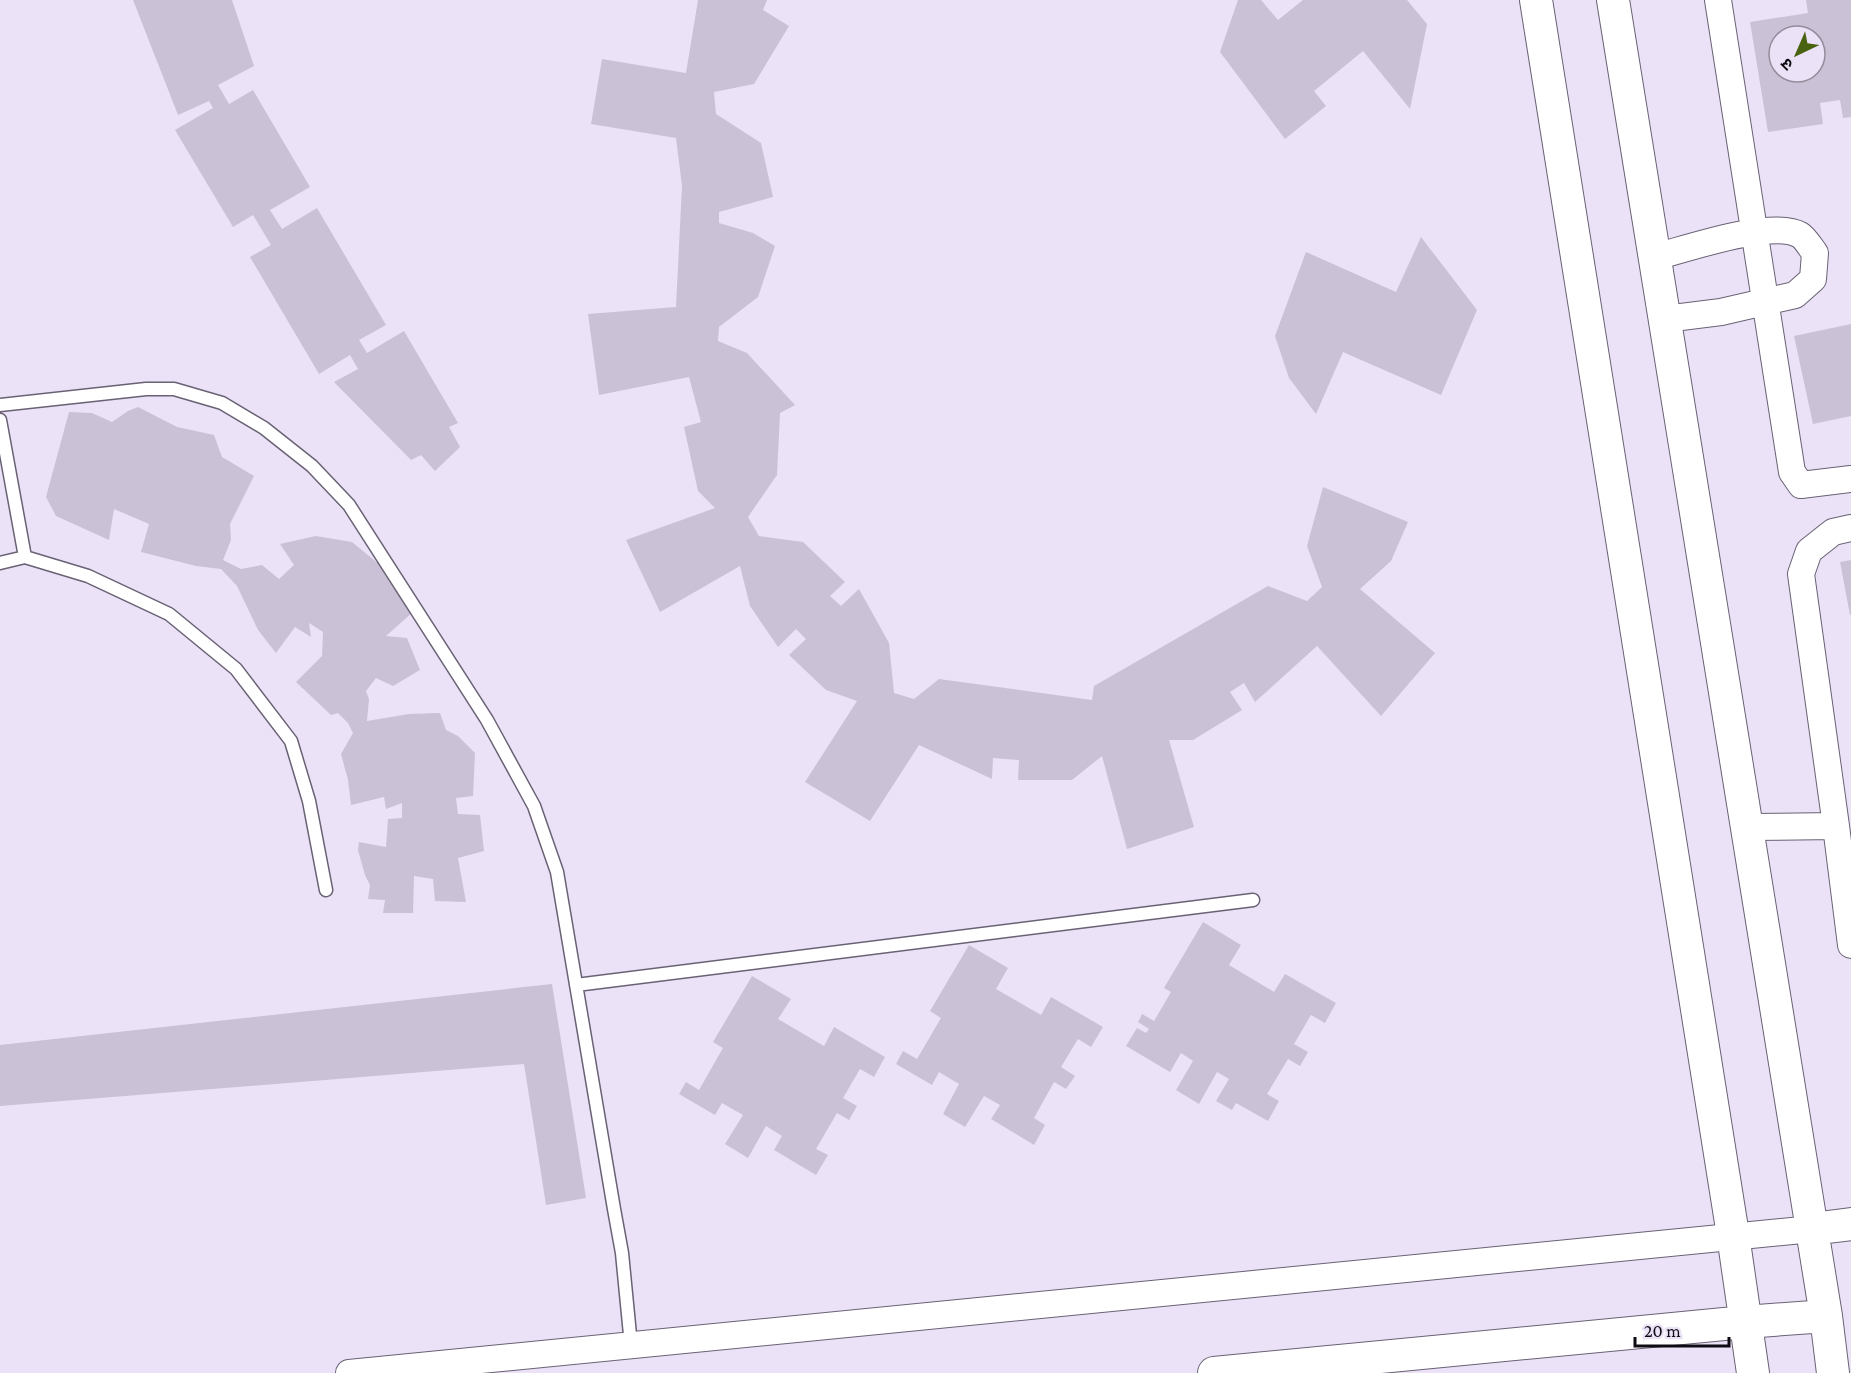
<svg xmlns="http://www.w3.org/2000/svg" width="1851" height="1373" viewBox="0 0 1851 1373" font-family="'Crimson Pro','Noto Sans Devanagari',serif">
  <style>
    .building { fill: #cbc1d6; fill-rule: evenodd }
    .lines { fill: none; stroke-linecap: round; stroke-linejoin: round }
    .service-casing { stroke: #696174; stroke-width: 15 }
    .minor-casing { stroke: #696174; stroke-width: 28 }
    .tertiary-casing { stroke: #696174; stroke-width: 34 }
    .service { stroke: #fff; stroke-width: 12 }
    .minor { stroke: #fff; stroke-width: 26 }
    .tertiary { stroke: #fff; stroke-width: 32 }
  </style>
  <rect width="100%" height="100%" fill="#ebe2f7"/>
  <path class="building" d="M133 0H232L254 66 218 85 229 104 253 90 310 187 270 210 282 229 317 208 386 325 359 340 367 353 404 331 458 423 449 427 460 447 435 471 421 455 411 460 334 382 358 369 350 355 319 374 250 257 271 245 253 215 233 227 175 130 213 108 209 101 178 115Z
    M698 0H767L763 10 789 26 754 84 714 92 716 114 761 143 773 197 719 212V223L753 233 775 246 758 297 719 327 718 341 747 353 795 405 780 413 777 475 748 517 759 536 803 542 845 582 830 596 841 606 859 589 889 643 894 693 914 699 939 679 1092 700 1094 686 1268 586 1307 601 1322 587 1307 546 1323 487 1408 522 1391 561 1360 589 1435 653 1381 716 1317 646 1255 702 1244 683 1230 692 1242 710 1193 740H1169L1194 827 1127 849 1102 756 1072 780H1018L1019 760 993 758 992 779 919 745 870 821 805 782 857 701 826 690 789 655 806 639 796 629 778 647 750 606 740 566 660 612 626 540 715 508 698 491 684 427 701 422 689 377 599 395 588 314 676 307 682 186 676 138 591 124 602 59 686 73Z
    M1238 0H1261L1278 20 1303 0H1407L1427 24 1410 109 1363 51 1314 91 1326 106 1285 139 1220 52Z
    M1806 0H1851V117L1843 118 1840 100 1820 103 1823 124 1768 132 1750 22 1808 13ZM1779 36H1815V72H1779Z
    M1421 237 1477 310 1441 395 1343 352 1316 414 1289 378 1275 336 1306 252 1396 292Z
    M1851 324V416L1813 424 1794 336Z
    M138 407 177 427 214 435 222 457 254 476 230 524 231 540 223 560 241 569 262 565 279 579 294 565 280 544 316 536 352 542 380 565 414 611 386 636 407 638 420 670 393 686 376 678 366 691 369 699 367 721 409 714 440 713 446 730 458 736 475 753 473 796 456 798 458 814 480 815 484 851 458 858 466 902 435 901 433 879 414 876 413 913H383L385 900 368 899 370 885 365 875 358 850 359 842 386 847 388 819 402 818V803L386 809 384 797 351 805 348 780 341 754 353 733 348 723 338 713 331 715 296 682 322 656 323 632 309 623 311 637 295 627 276 653 258 630 237 586 221 569 196 566 141 552 149 524 114 509 109 540 56 516 46 497 69 412 92 413 112 422 128 411Z
    M1851 560V615H1850L1840 562Z
    M1203 922 1241 945 1229 965 1274 992 1285 974 1336 1003 1325 1023 1311 1015 1294 1044 1308 1052 1300 1066 1288 1059 1267 1094 1279 1101 1268 1121 1236 1103 1232 1110 1216 1101 1229 1079 1217 1072 1199 1104 1176 1090 1193 1061 1181 1053 1170 1072 1126 1046 1137 1028 1146 1033 1149 1029 1138 1022 1142 1014 1154 1021 1171 992 1164 988Z
    M969 945 1008 968 996 989 1041 1015 1051 997 1103 1027 1091 1047 1078 1039 1061 1067 1075 1076 1066 1089 1054 1082 1034 1118 1045 1125 1034 1145 991 1119 1000 1105 984 1096 965 1127 943 1114 959 1084 939 1072 932 1085 896 1064 903 1051 917 1059 941 1018 930 1011Z
    M752 976 791 999 778 1019 824 1046 834 1027 885 1057 874 1077 860 1069 843 1098 857 1106 849 1120 837 1113 816 1149 828 1155 816 1175 774 1150 782 1136 766 1126 748 1158 725 1144 743 1115 722 1103 715 1115 679 1094 686 1082 699 1090 723 1048 713 1042Z
    M552 984 586 1198 546 1205 524 1064 0 1106V1045Z"/>
  <g class="lines">
    <g class="service-casing">
      <path id="service" d="M0 405 146 389H174L222 403 264 428 312 466 349 505 487 720 534 806 557 872 614 1209 622 1253 631 1345
        M0 420 25 557
        M0 563 25 557 88 576 169 614 236 669 291 741 309 801 326 890
        M576 985 1253 900"/>
    </g>
    <g class="minor-casing">
      <path id="minor" d="M1718 0 1792 472 1801 485 1851 479
        M1655 257C1686 249 1772 219 1800 235 1805 238 1811 248 1815 253L1813 279 1795 295 1721 312 1665 319
        M1836 826 1851 945
        M1747 827 1836 826 1801 574 1809 551 1833 532 1851 528
        M349 1373 1812 1229"/>
    </g>
    <g class="tertiary-casing">
      <path id="tertiary" d="M1536 0 1733 1235 1753 1373
        M1613 0 1826 1316 1833 1373
        M1812 1229 1851 1224
        M1214 1373 1745 1322 1826 1316"/>
    </g>
    <use href="#service" class="service"/>
    <use href="#minor" class="minor"/>
    <use href="#tertiary" class="tertiary"/>
  </g>
  <g transform="translate(1797 54) rotate(224)"><circle r="28" fill="#ebe2f7" stroke="#938c9b" stroke-width="1.5"/>
  <path d="M0-4.5L10 22L0 15L-10 22Z" fill="#496210"/>
  <text y="-9" font-size="16" font-weight="bold" text-anchor="middle" fill="#0e0b12">उ</text>
  </g>
  <path d="M1635 1337v9h94v-9" fill="none" stroke="#0e0b12" stroke-width="3"/>
  <text x="1644" y="1337" font-size="18" fill="#0e0b12" stroke="#ebe2f7" stroke-width="4.5" paint-order="stroke">20 m</text>
</svg>
